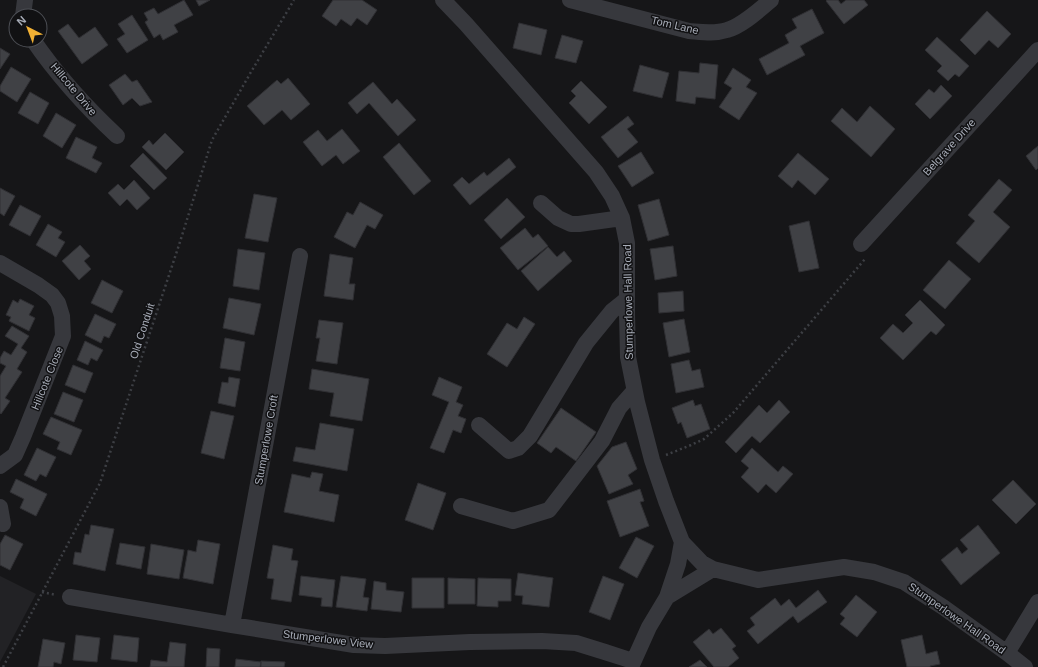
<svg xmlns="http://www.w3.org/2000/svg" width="1038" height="667" viewBox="0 0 1038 667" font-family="Helvetica,sans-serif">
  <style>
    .built { fill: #222225 }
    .building { fill: #404145; stroke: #303034 }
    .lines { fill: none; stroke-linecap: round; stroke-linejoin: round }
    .path { stroke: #3d3f44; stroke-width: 2.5; stroke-dasharray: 2 3; stroke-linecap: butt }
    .minor { stroke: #37383d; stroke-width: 16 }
    .labels { text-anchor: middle; stroke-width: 3; stroke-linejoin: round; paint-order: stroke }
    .street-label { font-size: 11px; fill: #a8adb8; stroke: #111113 }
  </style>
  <rect width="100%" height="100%" fill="#161618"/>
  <path class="built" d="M0 576 36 594 0 662Z"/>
  <path class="building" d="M184 0 193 15 174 25 178 32 163 40 160 34 154 38 145 22 148 20 144 13 154 8 158 14Z
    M196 0H210L199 6Z
    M333 0H362L377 10 367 25 357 18 351 26 341 19 336 26 322 16Z
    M827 0H838L841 4 846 0H864L868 5 844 24 826 1Z
    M812 9 824 33 800 46 805 55 767 75 759 59 789 43 785 35 797 28 792 19Z
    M987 11 1011 34 998 48 989 40 975 55 960 40Z
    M132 15 148 40 127 53 117 39 125 34 118 24Z
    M519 23 547 30 541 55 513 48Z
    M68 24 79 38 95 27 108 45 82 64 58 31Z
    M562 35 583 41 576 63 555 58Z
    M937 37 969 66 959 77 955 74 948 81 937 71 942 66 925 50Z
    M0 48 10 54 0 69Z
    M700 63 718 65 715 99 696 97 695 104 676 101 679 71 699 73Z
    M640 65 669 73 662 98 633 91Z
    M11 67 31 79 17 102 0 91V86Z
    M733 68 751 80 746 87 757 93 739 120 719 107 732 88 724 83Z
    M125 74 132 82 137 80 152 102 140 106 132 98 123 105 109 85Z
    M288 78 310 104 291 120 282 110 264 125 247 106 277 80 281 84Z
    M581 81 607 107 589 124 569 103 576 96 571 91Z
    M373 82 392 104 397 99 416 120 398 136 369 103 357 114 348 103Z
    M941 85 952 96 930 119 915 104 929 89 934 93Z
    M30 92 49 103 38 124 18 113Z
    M870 106 895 129 871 157 831 121 842 108 857 122Z
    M56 113 76 125 62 148 43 136Z
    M628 116 634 124 627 129 638 142 618 158 601 137Z
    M342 129 360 151 343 164 336 155 322 166 303 142 318 130 327 141Z
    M165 133 184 152 166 170 142 147 149 140 153 145Z
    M76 137 97 147 92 158 102 163 96 173 66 158Z
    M399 143 431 181 414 195 383 157Z
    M1038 146V168L1036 170 1026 156Z
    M641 152 654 173 632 187 618 166Z
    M143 153 167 178 154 190 130 166Z
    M798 153 829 179 815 195 798 180 792 188 778 176Z
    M509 158 516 167 470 205 453 185 462 177 469 184 484 172 487 176Z
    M999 179 1012 190 993 212 1010 227 979 263 956 243 975 221 968 215Z
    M134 180 150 198 137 210 127 199 120 206 108 193 118 184 124 190Z
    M0 188 15 196 4 216 0 213Z
    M254 194 277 198 268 242 245 238Z
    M507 198 525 217 501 239 484 220Z
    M659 199 669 235 648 241 638 205Z
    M360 202 383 215 375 229 367 225 355 248 334 237 347 212 353 215Z
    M20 205 41 216 30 236 9 225Z
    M809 221 819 268 799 272 789 226Z
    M48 224 62 232 58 238 65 242 56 257 36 245Z
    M525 228 533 238 538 234 548 246 518 270 500 248Z
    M80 245 90 256 84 261 91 269 79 280 62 261Z
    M673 246 677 276 655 280 650 249Z
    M548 247 557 257 564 251 572 261 538 291 521 271Z
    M238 249 265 253 259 290 233 286Z
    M330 254 353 258 349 284H355L353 300 324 296Z
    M949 260 971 279 945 309 923 290Z
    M102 280 123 291 112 313 91 303Z
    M683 291 684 311 659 313 658 293Z
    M229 298 261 304 254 335 223 328Z
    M20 299 34 306 29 315 35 318 29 331 9 321 11 317 6 315 13 300 18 303Z
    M920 300 945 325 936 335 931 331 903 360 880 338 893 324 903 333 913 323 905 315Z
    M95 314 116 324 109 338 104 336 101 343 85 335Z
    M524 317 535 324 507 367 487 354 507 323 517 329Z
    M684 319 690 352 669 357 663 323Z
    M319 320 343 323 337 364 316 361 320 338H316Z
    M12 326 29 336 21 348 27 352 17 369 22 372 5 398 10 401 1 414 0 413V376L6 366 0 363V358L4 351 11 355 18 344 5 336Z
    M225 338 245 342 240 371 220 368Z
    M85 341 103 350 97 361 91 358 88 365 77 360Z
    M689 360 692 371 700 369 704 387 676 393 671 364Z
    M73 365 93 373 85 393 65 385Z
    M312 369 369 379 362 421 330 416 334 393 309 389Z
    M229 377 240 379 235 407 218 403 222 382 228 383Z
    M439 377 462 387 456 402 463 405 458 416 466 419 461 433 453 430 444 453 430 448 449 402 432 395Z
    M63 392 83 400 74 422 54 414Z
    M693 400 695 406 701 404 710 429 687 438 681 422 678 424 672 408Z
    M779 400 790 412 760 443 752 436 736 453 725 442 759 405 767 413Z
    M561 408 596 432 576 461 556 447 551 453 537 443Z
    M211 411 234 416 224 459 201 453Z
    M51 417 82 430 71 455 57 449 60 442 43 434Z
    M320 423 354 429 347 471 293 461 296 447 315 450Z
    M626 442 637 469 628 475 633 484 609 494 597 466 612 447Z
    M37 448 56 457 46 477 40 474 36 481 24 475Z
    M752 448 778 472 783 466 793 474 776 493 766 484 758 493 741 477 749 468 741 461Z
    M312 472 323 474 319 491 339 495 334 522 284 512 292 474 310 478Z
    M16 479 47 494 36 516 20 508 24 499 10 492Z
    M1013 480 1036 504 1016 524 992 500Z
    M418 483 446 493 433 530 405 520Z
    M640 489 644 501 640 502 649 526 620 537 607 501Z
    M91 525 114 529 105 571 73 564 75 552 81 553 85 534 89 535Z
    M978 525 1000 553 961 585 941 560 957 547 962 554 968 549 960 540Z
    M5 535 23 544 10 570 0 565V544Z
    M636 537 654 546 637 578 619 568Z
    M198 540 220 544 213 584 183 578 188 550 196 552Z
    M120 543 145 547 141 569 116 564Z
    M151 544 184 550 179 579 147 574Z
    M273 545 293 549 291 560 298 561 291 602 271 599 274 579 267 578Z
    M518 573 553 578 549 607 522 604 523 596 515 595Z
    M301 576 335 580 332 607 321 606 322 598 299 595Z
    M341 576 366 579 363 597 369 598 367 611 336 607Z
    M603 576 624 584 610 620 589 612Z
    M412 578H444V608H412Z
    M448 578 475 579V604H448Z
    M478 578 511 579V601H498V607L477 606Z
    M374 581 386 583V590L404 592 401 612 371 609Z
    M818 590 827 602 798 623 793 616 758 644 747 631 755 625 750 618 775 598 781 606 789 599 796 608Z
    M856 595 877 612 857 637 840 624 845 618 840 614Z
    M721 628 736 646 732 649 739 658 728 667H714L693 642 709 629 713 634Z
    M76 635 100 638 97 662 73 660Z
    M114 635 139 638 137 662 111 659Z
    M922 635 926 654 937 651 940 664 930 666V667H907L901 640Z
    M43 639 65 643 61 664 54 662 53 667H38Z
    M170 642 186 644 184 667H150L151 660 167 662Z
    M207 648 220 649 219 667H206Z
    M236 659 261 662 260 667H235Z
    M700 660 707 667H689Z
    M261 661 285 662 284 667H261Z"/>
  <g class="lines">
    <path class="path" d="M666 455 691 445 704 439 733 413 865 259
      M42 592 56 595
      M3 667 100 483 179 245 212 140 251 72 294 0"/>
    <path class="minor" d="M443 0 466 24 596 172 612 196 622 218 627 243V314L628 357 637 402 652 460 666 501 682 542 678 564 667 597
      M570 0 689 31C702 32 715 34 727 30 742 26 759 10 771 0
      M23 16 25 0
      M33 40C57 75 86 107 117 136
      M541 203 558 218 571 224H579L622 218
      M861 244 1038 50
      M0 263 38 285 52 295 58 303 62 316 63 336 23 437 15 455 0 466
      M479 425 509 451 518 448 530 436 586 343 612 311 627 299
      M461 506 513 521 549 510 602 441 619 408 634 391
      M0 507 3 524
      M682 542 702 563 713 569 758 580 844 567 874 572 904 582 943 607 1007 653 1025 667
      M70 597 232 625 354 645 385 646 470 642 542 641 576 643 605 652 633 661
      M232 625 300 256
      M1007 653 1038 602
      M631 667 649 627 667 597 713 569"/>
  </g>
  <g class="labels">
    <g class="street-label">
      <text transform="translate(675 25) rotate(13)" y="4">Tom Lane</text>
      <text transform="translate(74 89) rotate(50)" y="4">Hillcote Drive</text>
      <text transform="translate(949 147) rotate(-48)" y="4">Belgrave Drive</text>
      <text transform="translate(628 302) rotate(-91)" y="4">Stumperlowe Hall Road</text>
      <text transform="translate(142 331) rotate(-72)" y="4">Old Conduit</text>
      <text transform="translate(47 378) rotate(-68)" y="4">Hillcote Close</text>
      <text transform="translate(266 440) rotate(-80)" y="4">Stumperlowe Croft</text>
      <text transform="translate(957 618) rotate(35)" y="4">Stumperlowe Hall Road</text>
      <text transform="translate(328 639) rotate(7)" y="4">Stumperlowe View</text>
    </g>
  </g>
  <g transform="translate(28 28) rotate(318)"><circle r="19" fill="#111113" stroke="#4d4f55"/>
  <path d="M0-3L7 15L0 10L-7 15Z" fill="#f2b134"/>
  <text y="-6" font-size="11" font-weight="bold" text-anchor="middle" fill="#a8adb8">N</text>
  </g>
</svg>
